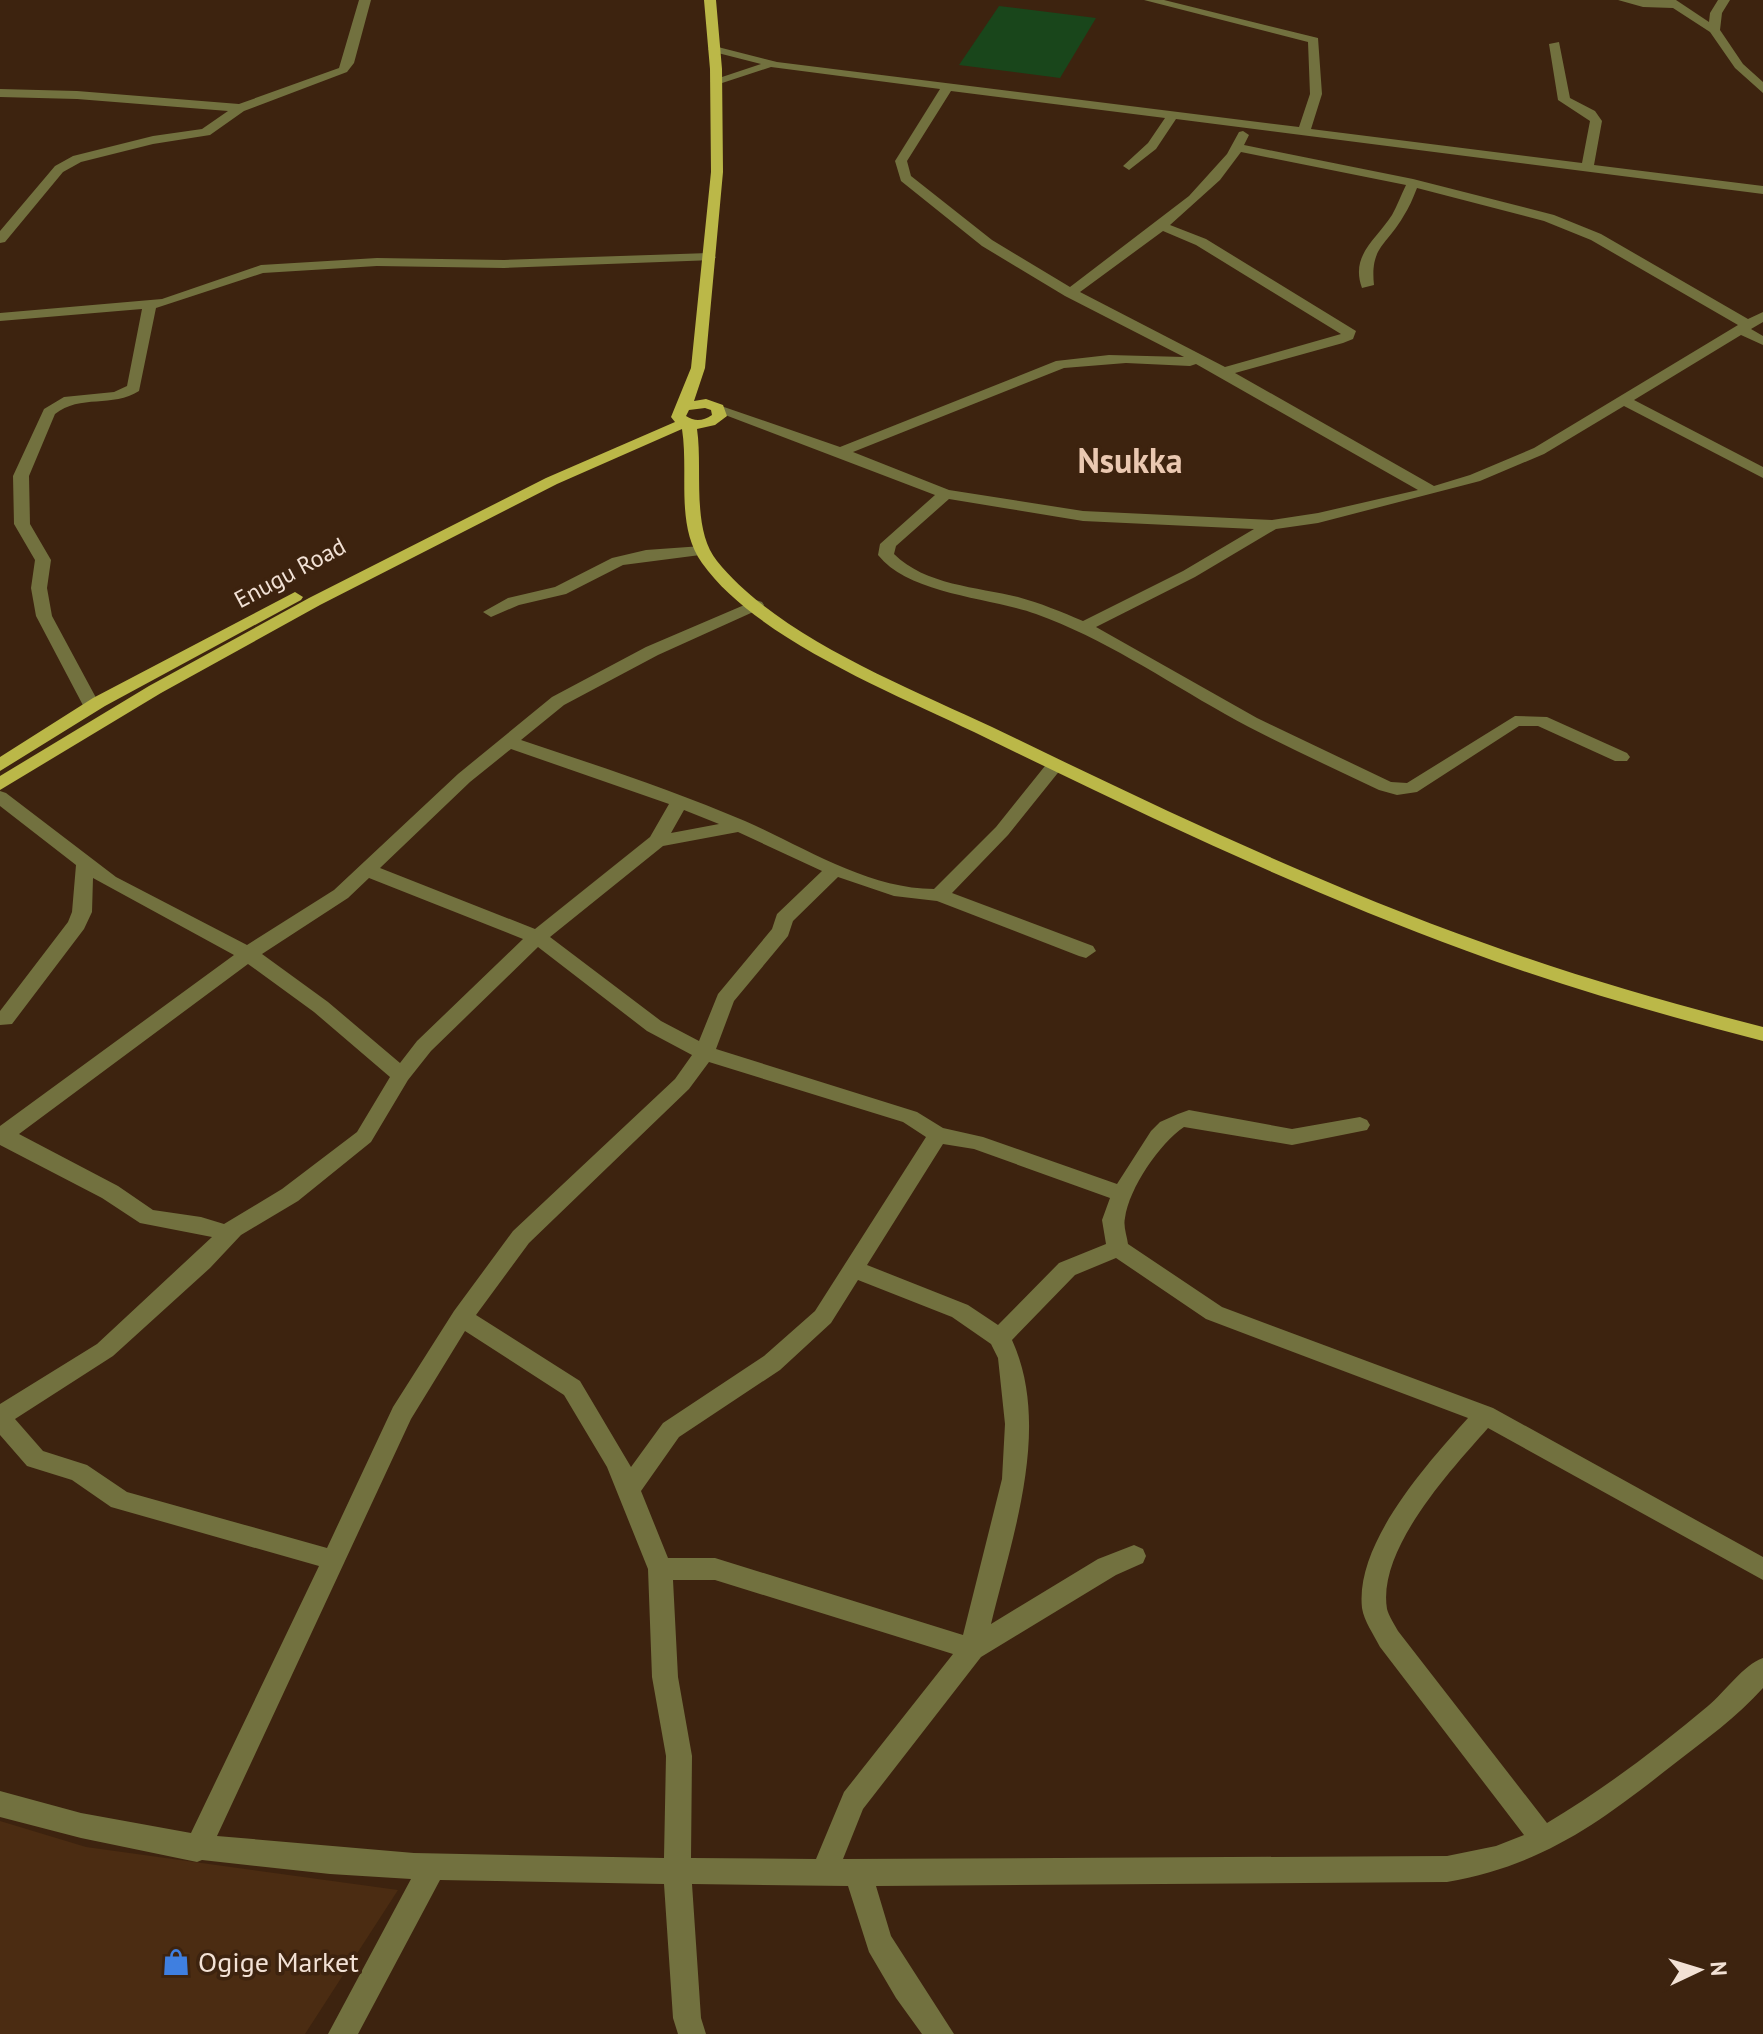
<svg xmlns="http://www.w3.org/2000/svg" width="1763" height="2034" viewBox="0 0 1763 2034" font-family="'PT Sans',sans-serif">
  <style>
    .built { fill: #4b2c12 }
    .green { fill: #19461b }
    .lines { fill: none; stroke-linecap: round; stroke-linejoin: round }
    .minor { fill: #72713f; fill-rule: evenodd }
    .major { fill: #bbb848; fill-rule: evenodd }
    .labels { text-anchor: middle; stroke-width: 7; stroke-linejoin: round; paint-order: stroke }
    .street-label { font-size: 24px; fill: #f2e1d5; stroke: #3d230f }
    .near-poi-label { font-size: 28px; fill: #f2e1d5; stroke: #3d230f; text-anchor: start }
    .far-town-label { font-size: 34px; font-weight: bold; fill: #eac8b1; stroke: #3d230f }
  </style>
  <rect width="100%" height="100%" fill="#3d230f"/>
  <path class="built" d="M0 1821 86 1847 398 1890 305 2034H0Z"/>
  <path class="green" d="M999 6 1096 18 1060 78 959 65Z"/>
  <g class="lines">
    <path class="minor" d="M359 0H371L354 63 347 72 244 111 210 135 153 144 81 162 63 172 5 242 0 243V231L55 166 73 156 153 136 202 129 228 111 77 99 0 97V89L77 91 239 104 339 68Z
      M1144 0H1164L1318 38 1322 94 1311 129 1582 163 1590 121 1558 100 1549 44 1559 42 1570 98 1595 111 1602 121 1594 165 1763 186V194L1176 119 1156 149 1129 170 1123 166 1148 143 1165 118 951 91 907 161 911 176 992 240 1070 287 1189 196 1227 154 1239 132 1243 131 1249 135 1244 145 1413 179 1554 215 1601 234 1748 319 1763 312V322L1751 329 1763 336V345L1741 335 1634 400 1763 467V478L1624 406 1544 454 1480 481 1318 523 1276 529 1195 577 1096 627 1257 718 1391 782 1407 783 1515 716 1547 717 1627 753 1630 757 1627 761H1615L1538 726H1519L1417 792 1397 795 1379 790C1327 765 1275 742 1225 714 1163 679 1103 638 1036 614 989 597 910 595 878 555L880 544 935 495 712 410 719 406 724 407 840 447 1056 361 1109 355 1184 357 1065 296 982 246 901 181 895 161 940 89 771 67 716 85 710 81 761 64 710 51 708 49 714 46 777 62 1299 127 1310 94 1308 42ZM1241 152 1406 185C1401 195 1397 206 1392 215 1376 240 1350 255 1362 288L1374 285C1370 247 1386 246 1403 217 1409 208 1413 198 1417 188L1544 221 1591 240 1738 325 1534 448 1470 475 1434 486 1235 373 1343 343 1353 339 1356 331 1206 239 1170 225 1220 180ZM1163 231 1196 245 1341 334 1225 367 1080 292ZM1126 363 1190 366 1196 364 1418 490 1318 513 1272 520 1083 511 949 490 853 452 1064 368ZM949 499 1083 521 1254 529 1183 571 1083 621C1062 612 1040 603 1018 597 977 587 925 585 894 554L896 546Z
      M1618 0H1676L1709 22 1710 13 1718 0H1730L1722 13 1720 30 1743 64 1763 82V93L1735 68 1710 32 1673 8 1643 7Z
      M709 253 716 257 714 260 504 268 377 266 263 273 156 308 139 391C113 408 80 394 55 414L29 476 30 524 51 560 47 588 52 616 101 707 92 712 86 711 36 616 31 588 35 560 14 524 13 476 44 409 64 397 114 392 127 386 142 309 0 321V313L162 299 261 265 377 258 504 260Z
      M702 546 710 551 708 554 623 565 566 594 519 605 491 617 483 612 508 598 555 587 612 558 646 550Z
      M756 600 762 602 764 605 762 608 658 655 564 705 521 740C596 765 672 790 745 821 804 847 868 889 934 889L996 827 1049 761H1061L1064 765 1061 769 1008 835 952 893 1093 946 1096 951 1086 958 1079 956 937 901 894 896 838 877 793 921 788 936 734 1001 716 1049 917 1112 943 1128 983 1137 1117 1184 1151 1131 1160 1122 1178 1114 1189 1110 1292 1129 1360 1117 1367 1120 1370 1125 1367 1130 1292 1145 1184 1127C1160 1143 1129 1188 1125 1218 1123 1226 1127 1236 1128 1244L1222 1307 1493 1408 1763 1557V1580L1488 1428C1451 1470 1377 1549 1387 1609 1389 1616 1394 1624 1398 1631L1547 1823C1604 1789 1658 1748 1708 1706 1725 1692 1743 1665 1763 1658V1688C1737 1717 1705 1740 1674 1764 1599 1823 1543 1865 1447 1882L876 1886 891 1936 954 2034H922L896 1998 869 1952 848 1886 692 1884 701 2018 706 2034H678L673 2018 664 1884 440 1880 358 2034H328L411 1879 330 1874 202 1860 197 1862 81 1838 0 1817V1791L81 1813 191 1833 319 1566 111 1507 72 1480 27 1466 0 1435V1404L97 1344 212 1237 140 1223 102 1198 0 1145V1126L234 955 93 878 92 912 84 929 12 1024 0 1025V1011L68 922 72 912 76 865 0 806V791L6 793 116 877 247 945 334 890 458 774 552 697 646 647ZM511 749 669 804 650 837 535 929 380 868 470 782ZM684 810 719 824 671 833ZM738 832 822 871 777 914 772 929 718 994 699 1041 661 1021 550 937 663 846ZM369 878 523 939 417 1041 400 1063 328 1002 262 954 348 898ZM538 947 647 1031 692 1055 675 1079 513 1231 454 1311 393 1407 327 1548 127 1492 87 1465 43 1451 15 1419 113 1356 210 1268 241 1235 298 1201 371 1142 408 1080 431 1051ZM248 964 314 1012 390 1077 357 1132 282 1189 224 1224 201 1217 153 1210 118 1186 19 1134ZM709 1062 903 1122 926 1137 815 1311 764 1356 663 1423 631 1467 580 1381 476 1315 529 1243 689 1089ZM943 1144 974 1149 1110 1198 1102 1220 1106 1244 1059 1263 998 1325 968 1305 867 1265ZM1116 1258 1206 1319 1468 1418C1427 1464 1355 1543 1362 1608 1364 1621 1374 1635 1380 1647L1524 1835 1496 1846 1447 1856 843 1859 863 1809 981 1657 1116 1575 1143 1563 1146 1556 1143 1549 1134 1545 1098 1559 991 1624C1012 1537 1052 1427 1012 1340L1075 1275ZM858 1280 952 1317 991 1344 998 1358 1005 1424 1002 1479 963 1635 715 1558H668L641 1491 679 1437 780 1370 831 1323ZM465 1331 564 1395 607 1467 648 1569 652 1677 666 1756 664 1858 414 1853 217 1836 411 1419ZM673 1580H715L953 1654 844 1792 816 1859 691 1858 692 1756 678 1677Z"/>
    <path class="major" d="M704 0H716L722 69 723 172 705 368 694 401 706 399 723 405 727 416 715 425 697 429C703 469 691 529 717 561 777 636 907 687 992 727 1153 805 1316 883 1484 943 1575 976 1669 1003 1763 1027V1041C1663 1015 1564 987 1467 951 1298 889 1136 811 974 732 893 693 755 638 702 563 675 525 689 474 682 429L557 484 320 605 161 693 0 790V776L149 686 309 598 546 478 675 422 671 417 691 368 711 172 710 69ZM705 408 711 410 712 415C703 421 695 422 686 416L689 410Z
      M295 592 303 597 301 600 105 706 0 771V757L93 698Z"/>
  </g>
  <defs>
    <g id="shop-bare" transform="scale(2.16)"><path d="M-5-2.5h2.3a2.7 3.5 0 0 1 5.4 0H5L5.5 6h-11ZM-1.5-2.5h3a1.5 2.3 0 0 0-3 0Z" fill="#3f7fe0" stroke="#3d230f" stroke-width="2.5" paint-order="stroke"/></g>
  </defs>
  <g fill-rule="evenodd">
    <use href="#shop-bare" x="176" y="1962"/>
  </g>
  <g class="labels">
    <g class="street-label">
      <text transform="translate(290 573) rotate(-28)" y="8">Enugu Road</text>
    </g>
    <g class="near-poi-label">
      <text x="198" y="1972">Ogige Market</text>
    </g>
    <g class="far-town-label">
      <text x="1130" y="473">Nsukka</text>
    </g>
  </g>
  <g transform="translate(1699 1970) rotate(86)" stroke="#3d230f" stroke-width="6" paint-order="stroke">
  <path d="M0-6L14 30L0 20L-14 30Z" fill="#f2e1d5"/>
  <text y="-12" font-size="22" font-weight="bold" text-anchor="middle" fill="#f2e1d5">N</text>
  </g>
</svg>
